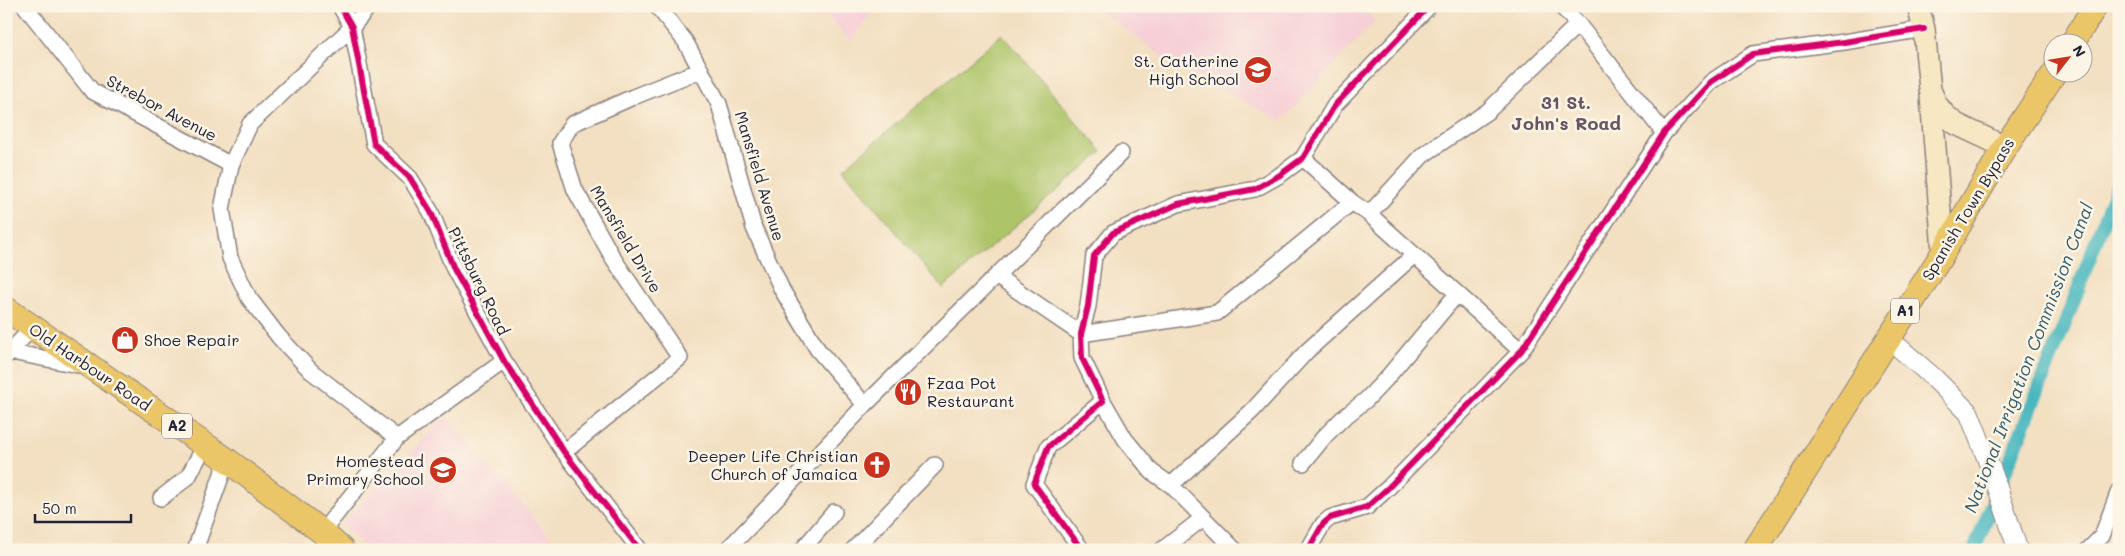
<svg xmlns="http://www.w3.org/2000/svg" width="2125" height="556" viewBox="0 0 2125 556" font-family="Mali,sans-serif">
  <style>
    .built { fill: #f6cfd7 }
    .green { fill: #adc469; stroke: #687352 }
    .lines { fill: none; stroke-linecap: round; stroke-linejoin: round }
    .canal { stroke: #48b7bf; stroke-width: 14 }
    .minor-casing { stroke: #8a807e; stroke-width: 18 }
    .tertiary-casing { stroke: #8a807e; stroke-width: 21 }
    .secondary-casing { stroke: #8a807e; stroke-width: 24 }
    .primary-casing { stroke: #8a807e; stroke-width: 26 }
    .minor { stroke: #fff; stroke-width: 15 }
    .tertiary { stroke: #fff; stroke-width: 19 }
    .secondary { stroke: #f7e8c3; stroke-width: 21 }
    .primary { stroke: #ebc669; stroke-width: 24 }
    .cycleway-casing { stroke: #fcf5e5; stroke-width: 9 }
    .cycleway { stroke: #d6006c; stroke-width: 6 }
    .labels { text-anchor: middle; stroke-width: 5; stroke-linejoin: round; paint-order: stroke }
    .shield { fill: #fcf5e5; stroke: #63616e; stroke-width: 1 }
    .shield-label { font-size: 15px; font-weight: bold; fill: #22223b }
    .poi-label { font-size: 16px; fill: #22223b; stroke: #fcf5e5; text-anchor: end }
    .street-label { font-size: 16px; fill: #22223b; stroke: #fcf5e5 }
    .neighbourhood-label { font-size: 18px; font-weight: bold; fill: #685563; stroke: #fcf5e5 }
    .water-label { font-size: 18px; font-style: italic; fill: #315e70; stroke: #fcf5e5 }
  </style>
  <rect width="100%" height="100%" fill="#fcf5e5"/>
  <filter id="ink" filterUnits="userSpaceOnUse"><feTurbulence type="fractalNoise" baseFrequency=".02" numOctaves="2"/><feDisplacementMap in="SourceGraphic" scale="10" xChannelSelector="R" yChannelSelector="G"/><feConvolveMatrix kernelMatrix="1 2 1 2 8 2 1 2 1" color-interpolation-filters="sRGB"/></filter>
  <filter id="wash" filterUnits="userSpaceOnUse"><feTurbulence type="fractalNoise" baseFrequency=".0096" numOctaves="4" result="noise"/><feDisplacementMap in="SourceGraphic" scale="20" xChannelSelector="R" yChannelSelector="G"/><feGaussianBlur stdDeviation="1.12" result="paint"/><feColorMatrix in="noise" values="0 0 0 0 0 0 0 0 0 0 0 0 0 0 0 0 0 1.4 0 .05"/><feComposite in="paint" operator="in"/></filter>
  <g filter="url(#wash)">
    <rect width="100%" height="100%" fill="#f3dfc1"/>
    <path class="built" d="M818 6H877L851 41Z
      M1093 6H1362L1375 21 1281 121 1168 60Z
      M446 416 561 550H369L341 524Z"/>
    <path class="green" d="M1002 34 1102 152 943 288 843 169Z"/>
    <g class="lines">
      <path class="canal" d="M1974 550 2066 321 2119 180"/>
    </g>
  </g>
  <g filter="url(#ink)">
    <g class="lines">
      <g class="minor-casing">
        <path id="minor" d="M25 6 92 91 231 165
          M340 6 352 27 374 144 410 178 431 212 454 269 504 361 564 452 640 550
          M369 6 352 27 250 124 231 165 222 209 230 258 249 298 279 337 311 371 397 438
          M657 6 685 41 719 104 754 228 782 290 818 350 865 405
          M1561 6 1578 24 1664 133
          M1303 158 1352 202
          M1369 214 1423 155 1488 111 1578 24
          M996 276 1081 334 1217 313 1352 202 1369 214 1521 351
          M6 351 83 366
          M6 356 32 328
          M1103 401 1125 439 1152 472 1171 485 1235 550
          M564 452 680 358 613 258 575 190 560 143 572 124 633 97 701 70
          M1303 463 1324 437 1342 419 1366 400 1386 379 1457 294
          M1171 485 1252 411 1307 351 1413 256
          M161 498 188 477 205 445
          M322 532 397 438 504 361
          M195 550 227 460
          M727 550 865 405 1121 153
          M802 550 834 512
          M853 550 935 465
          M1082 550 1034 484 1048 447 1103 401 1082 358 1081 334 1088 306 1094 256 1113 233 1178 204 1255 189 1280 175 1303 158 1335 105 1429 6
          M1162 550 1203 518
          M1308 550 1323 524 1330 518 1367 507 1388 488 1521 351 1664 133 1711 82 1753 54 1844 42 1924 29
          M2088 550 2102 536 2119 491"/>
      </g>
      <g class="tertiary-casing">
        <path id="tertiary" d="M1888 338 1934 378 1969 413 1993 474 2018 550"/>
      </g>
      <g class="secondary-casing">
        <path id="secondary" d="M1918 6 1924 29 1930 90 1937 105 1945 115 1956 124 2005 147
          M1931 96 1943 251"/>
      </g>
      <g class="primary-casing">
        <path id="primary" d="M2073 42 2095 6
          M6 309 227 460 322 532 342 550
          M1755 550 1938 261 2005 147 2055 72"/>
      </g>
      <use href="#minor" class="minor"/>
      <use href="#tertiary" class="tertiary"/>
      <use href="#secondary" class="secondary"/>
      <use href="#primary" class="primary"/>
      <g class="cycleway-casing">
        <path id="cycleway" d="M340 6 352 27 374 144 410 178 431 212 454 269 504 361 564 452 640 550
          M1082 550 1034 484 1048 447 1103 401 1082 358 1081 334 1088 306 1094 256 1113 233 1178 204 1255 189 1280 175 1303 158 1335 105 1429 6
          M1308 550 1323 524 1330 518 1367 507 1388 488 1521 351 1664 133 1711 82 1753 54 1844 42 1924 29"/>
      </g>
      <use href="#cycleway" class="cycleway"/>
    </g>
  </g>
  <defs>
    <g id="school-disc" transform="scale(1.4375)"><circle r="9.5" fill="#c8321e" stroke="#fcf5e5"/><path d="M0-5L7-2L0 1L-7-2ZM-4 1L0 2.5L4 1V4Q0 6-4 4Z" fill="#fff"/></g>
    <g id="shop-disc" transform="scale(1.4375)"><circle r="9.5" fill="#c8321e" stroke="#fcf5e5"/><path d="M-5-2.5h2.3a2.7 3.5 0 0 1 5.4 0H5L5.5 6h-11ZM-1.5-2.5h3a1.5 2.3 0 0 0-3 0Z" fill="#fff"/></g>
    <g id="restaurant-disc" transform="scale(1.4375)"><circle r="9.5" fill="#c8321e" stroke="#fcf5e5"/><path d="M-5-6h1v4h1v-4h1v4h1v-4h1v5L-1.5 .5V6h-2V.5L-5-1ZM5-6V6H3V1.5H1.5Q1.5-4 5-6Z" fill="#fff"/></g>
    <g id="church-disc" transform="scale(1.4375)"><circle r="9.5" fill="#c8321e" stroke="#fcf5e5"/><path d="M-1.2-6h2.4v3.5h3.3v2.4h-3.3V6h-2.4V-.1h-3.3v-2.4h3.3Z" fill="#fff"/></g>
  </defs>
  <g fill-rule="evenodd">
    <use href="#school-disc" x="1258" y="70"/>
    <use href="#shop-disc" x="125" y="340"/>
    <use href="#restaurant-disc" x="908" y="392"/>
    <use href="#church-disc" x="877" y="465"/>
    <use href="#school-disc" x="443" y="470"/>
  </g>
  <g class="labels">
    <g class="shield">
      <rect x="1891" y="298.5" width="28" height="25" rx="4"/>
      <rect x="162" y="413.5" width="30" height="25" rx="4"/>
    </g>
    <g class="shield-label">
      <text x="1905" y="316">A1</text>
      <text x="177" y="431">A2</text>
    </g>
    <g class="poi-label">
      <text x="1239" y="67">St. Catherine<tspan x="1239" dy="18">High School</tspan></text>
      <text x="144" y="346" text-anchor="start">Shoe Repair</text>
      <text x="927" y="389" text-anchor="start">Fzaa Pot<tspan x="927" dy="18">Restaurant</tspan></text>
      <text x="858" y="462">Deeper Life Christian<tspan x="858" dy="18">Church of Jamaica</tspan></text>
      <text x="424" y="467">Homestead<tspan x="424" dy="18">Primary School</tspan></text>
    </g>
    <g class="street-label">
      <text transform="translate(162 108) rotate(28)" y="6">Strebor Avenue</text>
      <text transform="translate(760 176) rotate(73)" y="6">Mansfield Avenue</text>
      <text transform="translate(1968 209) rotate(-59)" y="6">Spanish Town Bypass</text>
      <text transform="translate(626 239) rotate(59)" y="6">Mansfield Drive</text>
      <text transform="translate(479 281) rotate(64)" y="6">Pittsburg Road</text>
      <text transform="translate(90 367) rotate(34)" y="6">Old Harbour Road</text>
    </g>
    <g class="neighbourhood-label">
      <text x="1566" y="109">31 St.<tspan x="1566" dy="21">John's Road</tspan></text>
    </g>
    <g class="water-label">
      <text transform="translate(2029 358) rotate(-69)" y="6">National Irrigation Commission Canal</text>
    </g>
  </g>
  <rect width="2125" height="556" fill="none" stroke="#fcf5e5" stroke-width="25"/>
  <g transform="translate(2068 58) rotate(59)"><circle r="24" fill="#fcf5e5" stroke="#a5a1a1"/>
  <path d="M0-4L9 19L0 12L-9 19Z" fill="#c8321e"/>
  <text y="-8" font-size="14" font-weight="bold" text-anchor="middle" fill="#22223b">N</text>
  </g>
  <path d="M35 514v8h96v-8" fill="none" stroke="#22223b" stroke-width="2.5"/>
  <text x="42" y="514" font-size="15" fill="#22223b" stroke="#fcf5e5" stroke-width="4" paint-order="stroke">50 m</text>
</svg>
